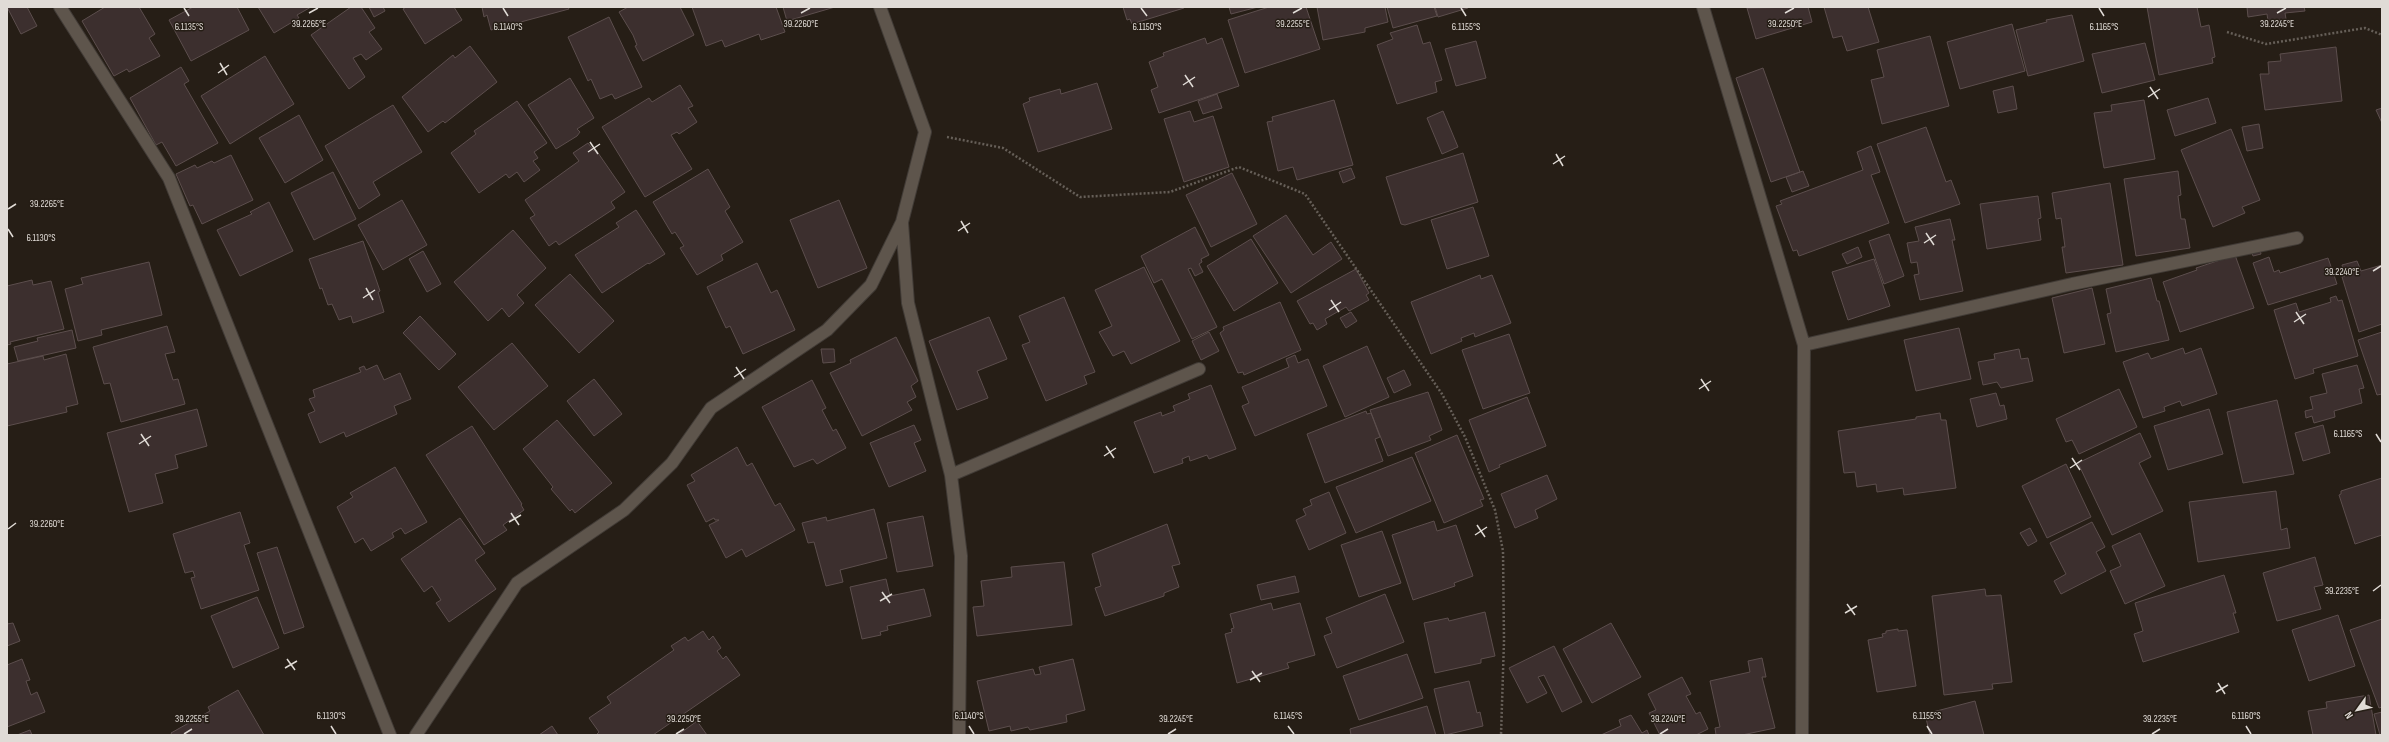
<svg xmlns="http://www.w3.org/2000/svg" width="2389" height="742" viewBox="0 0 2389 742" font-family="'Sofia Sans Condensed',sans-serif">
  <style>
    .building { fill: #3c2f2e; stroke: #5c4e4d }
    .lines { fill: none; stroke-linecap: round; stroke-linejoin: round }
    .minor-casing { stroke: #413b36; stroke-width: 14 }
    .path { stroke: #665f58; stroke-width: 2.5; stroke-dasharray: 2 2; stroke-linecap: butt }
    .minor { stroke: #5e554c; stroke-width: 12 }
    .ticks { fill: none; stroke: #e0dbd6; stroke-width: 1.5 }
    .ticks-label { font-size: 10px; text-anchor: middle; fill: #e0dbd6; stroke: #261e16; stroke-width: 3; stroke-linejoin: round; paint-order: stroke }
  </style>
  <rect width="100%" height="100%" fill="#261e16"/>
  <path class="building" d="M7 7H27L37 26 21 34Z
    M105 7H139L155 34 149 38 160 56 129 72 127 69 114 76 82 21Z
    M193 7H237L249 30 191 61 169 20Z
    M258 7H311L297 15 299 18 274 33Z
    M351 7H361L375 28 369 32 382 49 366 60 361 54 353 58 365 77 349 89 311 35Z
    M369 7H383L385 11 374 17Z
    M406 7H454L462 20 425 44 403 9Z
    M482 7H568L569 9 491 30 487 15 484 17Z
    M628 7H680L694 35 643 61 635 46 637 45 633 35 619 12Z
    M692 7H776L785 32 761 40 759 34 725 47 722 40 706 46Z
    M783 7H835L787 21Z
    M1123 7H1184V8L1132 24 1130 19 1127 20Z
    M1229 7H1258L1231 14Z
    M1269 7H1306L1320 49 1245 73 1228 20Z
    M1317 7H1385L1388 22 1365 28V32L1323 40Z
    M1387 7H1434L1437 16 1393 28Z
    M1435 7H1468V8L1438 17Z
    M1808 7 1812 22 1756 39 1747 8Z
    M1824 7H1868L1879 42 1847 51 1842 36 1833 38Z
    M2147 7H2197L2201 27 2209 25 2215 57 2212 58 2213 63 2159 75Z
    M2247 7H2304L2305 11 2285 13 2286 19 2268 21 2267 14 2248 17Z
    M2072 15 2084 61 2028 76 2016 30 2047 22 2046 20Z
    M609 17 642 87 615 99 612 94 600 99 591 79 588 81 568 37Z
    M2012 24 2025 71 1960 89 1947 42Z
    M1417 25 1423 44 1430 42 1442 80 1435 82 1437 92 1397 104 1377 45 1393 39 1390 33Z
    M1930 36 1949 106 1882 124 1871 80 1884 77 1877 50Z
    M1205 38 1207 44 1222 38 1239 86 1159 113 1151 90 1158 87 1149 62 1164 56 1163 53Z
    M1476 41 1486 78 1456 86 1445 49Z
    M2145 43 2155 80 2102 93 2092 54Z
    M470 46 497 82 445 123 443 121 428 132 402 97 453 55 455 58Z
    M2336 47 2342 101 2265 110 2260 74H2269L2268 62 2281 61 2280 54Z
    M265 56 294 104 230 144 201 96Z
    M181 67 189 81 184 84 218 143 176 166 162 142 156 145 130 98Z
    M1763 68 1800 172 1771 182 1736 78Z
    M570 78 594 118 577 129 580 132 577 136 556 149 528 105Z
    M1097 83 1112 129 1038 152 1023 104 1030 101 1029 98 1060 89 1061 94Z
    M680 85 693 106 688 108 697 122 679 134 677 132 671 135 692 169 645 197 602 127 649 98 652 102Z
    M2013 86 2017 109 1998 113 1993 91Z
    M1217 94 1222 108 1203 114 1198 101Z
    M2208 98 2216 123 2175 136 2167 110Z
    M1334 100 1353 165 1297 180 1293 167 1278 171 1267 122 1273 121 1272 117Z
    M2144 100 2155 159 2104 168 2094 113 2112 111 2111 105Z
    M517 101 547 143 534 152 538 158 533 161 540 170 524 182 517 172 509 178 506 174 479 193 451 153 476 134 474 131Z
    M393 105 422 152 373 182 380 195 359 209 325 146Z
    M2382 108V123L2376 110Z
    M1190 111 1194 122 1213 116 1229 167 1184 182 1164 119Z
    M1443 111 1458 147 1442 154 1427 118Z
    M299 115 323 160 285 183 259 138Z
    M2259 124 2263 148 2247 151 2242 127Z
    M1926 127 1946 182 1951 180 1960 204 1905 223 1877 144Z
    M2231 129 2260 200 2242 207 2245 213 2213 227 2181 150Z
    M588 143 594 151 596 150 625 192 611 202 615 208 559 245 556 241 549 246 530 218 535 215 525 200 579 161 573 153Z
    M1871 146 1880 172 1871 175 1889 223 1799 256 1797 250 1793 251 1776 206 1782 204 1780 201 1863 170 1857 152Z
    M1463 153 1478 202 1405 225 1401 224 1386 177Z
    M231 155 253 200 202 224 193 205 190 206 176 174 195 165 197 168 212 161 214 163Z
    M1351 168 1355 178 1343 183 1339 172Z
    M708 169 730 207 725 211 743 242 721 255 723 260 697 275 680 248 684 246 675 232 672 234 653 202Z
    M1803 171 1809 186 1792 192 1786 177Z
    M2178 171 2181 195 2178 196 2181 219H2185L2190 248 2136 256 2124 179Z
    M333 172 356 219 314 240 291 193Z
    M1232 173 1257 224 1211 247 1186 195Z
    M2110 183 2123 265 2066 273 2062 247H2065L2061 218 2056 219 2052 193Z
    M2038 196 2041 218 2038 219 2041 240 1987 249 1980 204Z
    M402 200 427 245 383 270 358 225Z
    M839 200 867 268 818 288 790 220Z
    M269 202 293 251 240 276 217 230 252 214 250 212Z
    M1473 207 1489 256 1447 269 1431 220Z
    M636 210 665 254 649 264 648 263 602 293 575 255 619 227 616 223Z
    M1286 215 1313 255 1331 242 1342 259 1291 293 1253 236Z
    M1950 219 1955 240H1952L1963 291 1920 300 1914 275 1919 274 1917 262 1911 263 1907 243 1919 241 1915 227Z
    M1195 227 1209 255 1201 259 1202 262 1199 264 1203 272 1195 276 1191 268 1188 269 1217 327 1192 339 1162 279 1154 283 1141 256Z
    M513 230 546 268 517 295 524 303 509 317 502 308 488 321 454 282Z
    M1889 234 1904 276 1884 284 1869 241Z
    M1251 239 1278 283 1234 311 1207 266Z
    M363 241 380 291 378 292 384 312 353 323 351 316 339 320 332 304 328 305 322 288 320 289 309 259Z
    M1858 247 1862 257 1847 264 1842 254Z
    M2259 247 2261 254 2253 256 2251 250Z
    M423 251 441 284 427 292 409 259Z
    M2235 255 2254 308 2180 332 2163 282 2197 270 2196 268Z
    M2269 257 2274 272 2279 270 2280 273 2328 258 2337 284 2268 305 2253 263Z
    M1874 259 1890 306 1848 320 1832 272Z
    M2357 261 2361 271 2382 265V324L2359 332 2342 277 2345 276 2342 265Z
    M149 262 162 315 101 330 102 335 78 341 65 289 83 284 81 278Z
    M757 263 771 293 777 290 795 330 743 354 730 326 726 328 707 287Z
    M1144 267 1180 341 1131 364 1124 351 1113 356 1099 332 1112 326 1095 290Z
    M1356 269 1369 293 1366 295 1369 300 1349 311 1346 307 1325 319 1327 324 1317 330 1313 323 1310 324 1297 301Z
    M570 274 614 321 579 353 535 305Z
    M1480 275 1481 279 1492 275 1511 323 1475 337 1474 333 1461 338 1462 341 1431 354 1411 302Z
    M2151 278 2157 301H2159L2169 340 2116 352 2107 314 2111 313 2106 289Z
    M32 280 33 285 51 281 64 329 10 342 11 344 7 345V286Z
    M2092 288 2105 344 2064 353 2052 298Z
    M2336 296 2338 301 2342 300 2358 356 2313 369 2314 373 2295 379 2274 310 2296 303 2299 312 2331 302 2330 298Z
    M1064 297 1095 372 1084 376 1087 384 1046 401 1022 345 1030 342 1019 316Z
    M1280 302 1301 350 1244 375 1243 372 1238 373 1220 333 1224 330 1223 327Z
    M1351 312 1357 321 1346 328 1340 318Z
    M420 316 456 354 439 370 403 333Z
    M989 317 1007 359 977 371 988 398 957 410 929 341Z
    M167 326 175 352 165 354 173 380 178 379 185 404 121 422 110 383 104 384 93 347Z
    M1959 328 1971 379 1916 391 1904 340Z
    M72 330 76 348 18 361 14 347 38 341 37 338Z
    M1209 332 1219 351 1201 360 1192 341Z
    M2382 332V394L2377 395 2358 340Z
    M1509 334 1530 393 1483 409 1462 350Z
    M896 337 918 381 911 386 916 397 907 402 912 410 862 436 830 373 851 363 850 360Z
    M512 343 548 386 494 430 458 387Z
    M1367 346 1389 397 1345 417 1323 366Z
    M2183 348 2185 354 2201 348 2217 394 2182 406 2180 401 2164 407 2165 411 2143 418 2123 362 2148 353 2151 359Z
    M821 349H834L835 362 823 363Z
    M2019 349 2021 359 2028 358 2033 381 2001 388 1997 382 1983 385 1978 362 1995 359 1994 354Z
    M66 354 78 404 66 407 67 412 7 426V364L43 356 44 360Z
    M1295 355 1298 363 1308 359 1327 406 1255 436 1242 406 1249 403 1242 387 1289 367 1286 359Z
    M377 365 384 380 400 373 411 399 394 406 397 414 346 437 344 432 320 443 308 414 315 411 309 399 315 397 313 390 361 372 359 368 364 366 366 370Z
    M2357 365 2364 388 2359 389 2362 403 2334 411 2335 417 2314 423 2312 416 2306 418 2305 411 2313 409 2310 397 2327 393 2322 374Z
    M1404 370 1411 385 1394 393 1387 378Z
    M594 379 622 414 594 436 567 401Z
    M812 380 826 408 822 410 833 431 836 429 846 448 817 464 813 459 794 467 762 407Z
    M1211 385 1236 449 1209 459 1207 455 1190 461 1189 456 1182 459 1183 463 1154 473 1134 422 1161 412 1162 416 1175 411 1173 406 1190 399 1188 394Z
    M2119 389 2137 427 2079 454 2072 440 2066 442 2056 419Z
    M1428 392 1442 430 1429 436 1431 440 1388 456 1370 410Z
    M1996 393 2000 406 2004 405 2007 419 1977 427 1970 399Z
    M1527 397 1546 446 1499 465 1500 467 1489 472 1469 420Z
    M2277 400 2294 474 2243 483 2227 412Z
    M197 409 207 446 175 455 178 468 155 474 163 503 129 512 107 433Z
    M2209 409 2223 454 2168 470 2154 426Z
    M1366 411 1367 414 1371 413 1380 437 1375 439 1383 461 1325 483 1307 434Z
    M1940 413 1941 420H1946L1956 488 1904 495 1903 488 1877 492 1876 484 1857 487 1855 472 1844 473 1838 431 1916 419V417Z
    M557 420 612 483 575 513 572 509 570 511 551 489 553 487 523 449Z
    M914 425 921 440 914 443 926 471 889 487 870 443Z
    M2323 425 2330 453 2303 461 2295 433Z
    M472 426 522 504 521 505 524 510 503 525 507 530 484 545 426 455Z
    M2140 433 2151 457 2139 463 2163 511 2112 535 2078 463Z
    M1457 435 1484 499 1480 500 1483 506 1444 523 1415 453Z
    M737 447 747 466 752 463 775 506 780 503 795 530 746 557 742 549 726 558 709 525 719 520H715L714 518 706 522 687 485 695 481 691 475Z
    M1412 457 1431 501 1356 533 1336 487Z
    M2066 464 2091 517 2047 538 2022 486Z
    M395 467 427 522 405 534 401 528 392 533 394 537 371 551 363 538 355 543 337 507 353 497 350 493Z
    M1547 475 1557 499 1535 510 1538 518 1515 528 1501 494Z
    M2382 478V535L2355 544 2339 495 2341 494V491Z
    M2276 491 2281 530 2287 528 2290 548 2198 562 2189 502Z
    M1329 492 1346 533 1309 550 1296 520 1306 515 1303 509 1312 505 1310 500Z
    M874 509 887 558 840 570 843 582 826 586 814 542 808 543 802 523 826 517 827 521Z
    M240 512 250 543 244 545 259 590 201 609 191 578 195 577 193 571 185 573 173 534Z
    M923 516 933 566 897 572 887 523Z
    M460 518 485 553 475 560 496 589 449 622 436 603 441 600 432 586 424 592 401 559Z
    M1434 521 1437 531 1456 525 1473 576 1454 583 1455 586 1413 600 1392 535Z
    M2092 522 2105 547 2096 552 2106 571 2061 594 2054 581 2066 574 2050 543Z
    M1167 524 1180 564 1172 566 1179 587 1164 593V596L1105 616 1095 588 1101 586 1092 554Z
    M2030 528 2037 541 2028 546 2020 533Z
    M1382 531 1401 583 1359 597 1341 545Z
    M2140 533 2165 586 2125 604 2110 571 2121 566 2112 546Z
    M277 547 304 627 284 634 257 553Z
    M2315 557 2323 585 2314 587 2321 609 2277 621 2263 573Z
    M1064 562 1072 625 977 636 973 607 984 606 981 581 1012 577 1011 567Z
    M2224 575 2236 613H2233L2239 632 2143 662 2134 634 2143 631 2135 603Z
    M1295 576 1299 592 1261 600 1257 585Z
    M886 579 890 596 924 589 931 616 887 626 888 630 880 632 881 635 862 639 850 587Z
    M1985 589 1986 596 2001 595 2012 682 1992 684 1993 689 1944 695 1932 596Z
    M1385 594 1404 642 1337 668 1324 636 1332 633 1326 618Z
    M257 597 279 648 233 668 211 616Z
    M1271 603 1273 610 1300 603 1315 655 1287 663 1289 668 1237 683 1225 634 1232 632 1231 629 1234 628 1230 614Z
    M1485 612 1495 656 1481 659V663L1435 673 1424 623 1448 618 1449 621Z
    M2338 615 2355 666 2309 681 2292 630Z
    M2382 619V707L2379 708 2350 630Z
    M13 623 20 641 7 646V624Z
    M1611 623 1641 677 1592 703 1563 649Z
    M1898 629V631L1907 630 1916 686 1877 692 1868 640 1883 637 1882 634 1886 633V631Z
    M703 631 709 640 713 636 721 648 717 651 723 659 726 656 740 675 653 735H596L599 732 589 718 611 703 607 697 674 650 671 646 685 637 688 641Z
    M1554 646 1582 702 1562 712 1544 675 1538 677 1547 693 1527 703 1509 668Z
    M1407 654 1423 698 1359 720 1343 676Z
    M1762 658 1766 677H1762L1775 728 1742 735H1716L1715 728 1720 727 1710 681 1750 672 1748 661Z
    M22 659 30 680 26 681 31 695 37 692 45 712 7 727V665Z
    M1073 659 1085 710 1066 715 1067 722 1030 730 1028 727 1011 731 1010 726 989 731 977 681 1033 669 1035 675 1041 674 1039 667Z
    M1682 677 1691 694 1686 696 1696 714 1700 712 1708 729 1696 735H1660L1649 713 1656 710 1648 694Z
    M1469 681 1477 713 1480 712 1483 726 1445 735 1434 689Z
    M238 690 264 735H172L171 733 210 711 208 707Z
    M2369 695 2376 735H2313L2308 711 2327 708 2326 702Z
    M1975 701 1984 735H1930L1925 714Z
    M1427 706 1436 735H1351L1350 729Z
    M2382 712V735H2380L2374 714Z
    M1631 715 1642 733 1647 730 1649 735H1601L1621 726 1619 720Z
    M697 721 707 735H678Z
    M552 726 558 735H539Z
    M30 730 32 735H17Z"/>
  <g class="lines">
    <g class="minor-casing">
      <path id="minor" d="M60 7 169 178 390 735
        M1703 7 1804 345
        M902 223 908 303 951 475
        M416 735 517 583 624 510 672 463 711 408 827 330 871 285 902 222 925 132 880 7
        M959 735 961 556 951 475 1199 369
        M1802 735 1804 345 2072 284 2297 238"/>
    </g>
    <path class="path" d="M2227 32 2266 44 2365 28 2382 35
      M947 137 1003 148 1080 197 1170 192 1239 167 1305 194 1442 394 1465 437 1495 510 1503 551 1504 641 1501 735"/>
    <use href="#minor" class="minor"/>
  </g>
  <path class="ticks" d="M184 8 189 16M503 8 508 16M1141 8 1147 16M1461 8 1466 16M2099 8 2104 16M309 13 318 8M801 13 810 8M1293 13 1302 8M1785 13 1794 8M2277 13 2286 8M220 63 227 75M218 73 229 65M1185 75 1193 87M1183 85 1195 77M2150 87 2158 99M2148 97 2160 89M590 142 598 154M588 152 600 144M1556 154 1563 166M1553 164 1565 156M8 209 16 204M961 221 968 233M8 229 13 237M958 231 970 223M1926 233 1934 245M1924 243 1936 235M2373 271 2381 266M366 288 373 300M363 298 375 290M1331 300 1339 312M1329 310 1341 302M2296 312 2304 324M2294 322 2306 314M736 367 744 379M734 377 746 369M1701 379 1709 391M1699 389 1711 381M141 434 149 446M2376 434 2381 442M139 444 151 436M1106 446 1114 458M1104 456 1116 448M2072 458 2080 470M2070 468 2082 460M511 513 519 525M509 522 521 515M1477 525 1485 537M8 529 16 523M1475 535 1487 527M2373 591 2381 585M882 592 890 603M880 601 892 594M1847 604 1855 615M1845 613 1857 606M287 659 295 670M285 668 297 661M1252 671 1260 682M1250 680 1262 673M2218 683 2225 694M2216 692 2228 685M331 726 336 734M969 726 974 734M1288 726 1294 734M1927 726 1932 734M2246 726 2251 734M184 734 192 729M676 734 684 729M1168 734 1176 729M1660 734 1668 729M2152 734 2160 729"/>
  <g class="ticks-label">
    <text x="309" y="27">39.2265°E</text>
    <text x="801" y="27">39.2260°E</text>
    <text x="1293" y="27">39.2255°E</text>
    <text x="1785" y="27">39.2250°E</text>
    <text x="2277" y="27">39.2245°E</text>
    <text x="189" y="30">6.1135°S</text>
    <text x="508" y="30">6.1140°S</text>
    <text x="1147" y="30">6.1150°S</text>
    <text x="1466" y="30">6.1155°S</text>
    <text x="2104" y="30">6.1165°S</text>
    <text x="47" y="207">39.2265°E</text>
    <text x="41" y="241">6.1130°S</text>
    <text x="2342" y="275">39.2240°E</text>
    <text x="2348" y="437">6.1165°S</text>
    <text x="47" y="527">39.2260°E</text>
    <text x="2342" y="594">39.2235°E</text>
    <text x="331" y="719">6.1130°S</text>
    <text x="969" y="719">6.1140°S</text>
    <text x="1288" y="719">6.1145°S</text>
    <text x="1927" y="719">6.1155°S</text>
    <text x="2246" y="719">6.1160°S</text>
    <text x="192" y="722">39.2255°E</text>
    <text x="684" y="722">39.2250°E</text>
    <text x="1176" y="722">39.2245°E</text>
    <text x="1668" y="722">39.2240°E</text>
    <text x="2160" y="722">39.2235°E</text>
  </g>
  <rect width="2389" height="742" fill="none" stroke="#e0dbd6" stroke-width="16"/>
  <g transform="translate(2357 710) rotate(237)" stroke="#261e16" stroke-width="3" paint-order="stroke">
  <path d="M0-3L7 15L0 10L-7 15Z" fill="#e0dbd6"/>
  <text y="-6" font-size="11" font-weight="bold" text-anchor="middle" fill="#e0dbd6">N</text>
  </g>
</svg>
